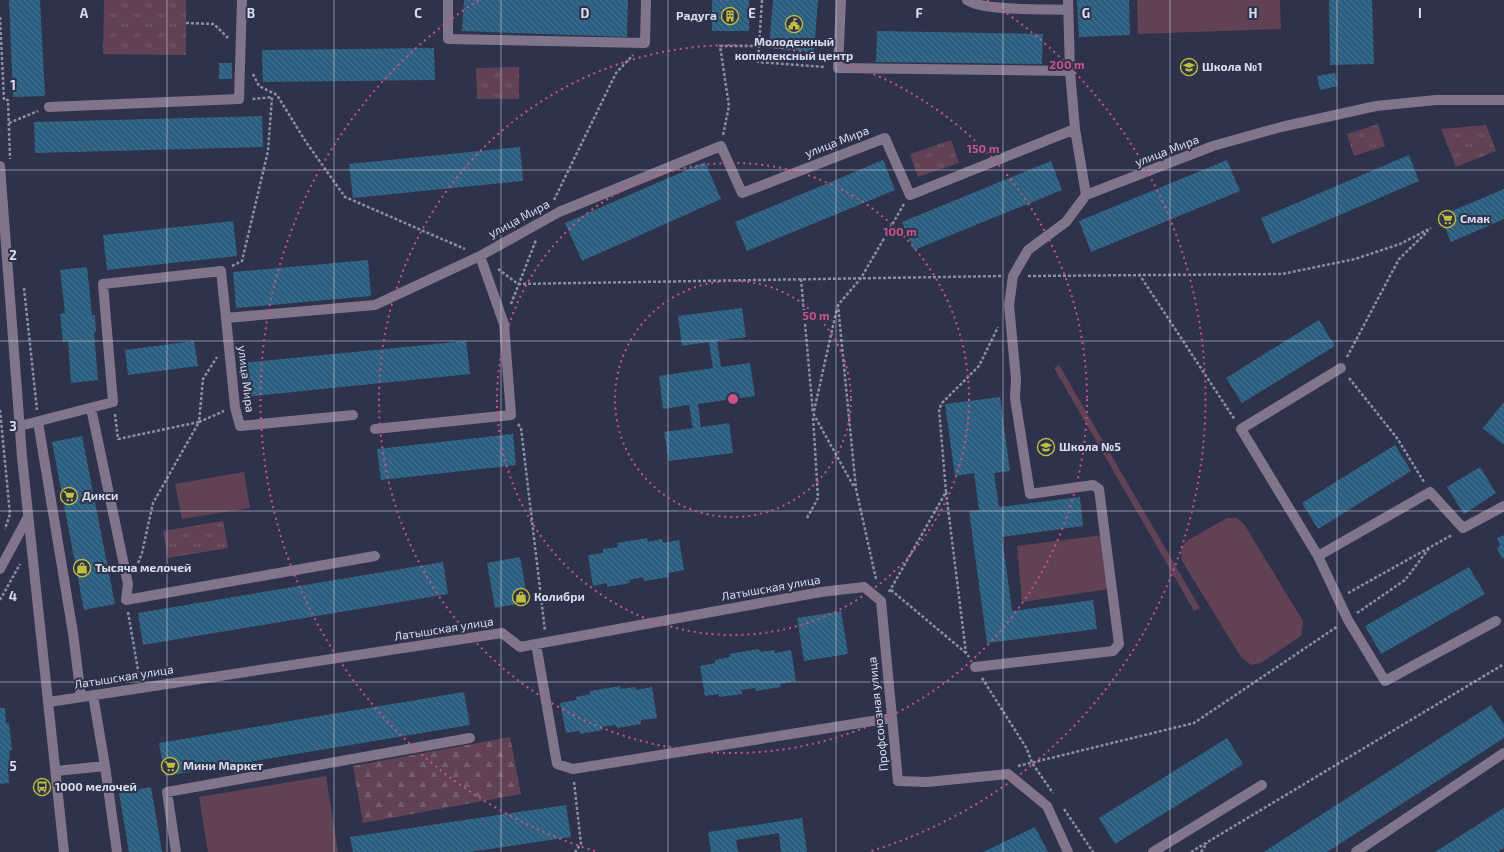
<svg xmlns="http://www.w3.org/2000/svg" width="1504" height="852" viewBox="0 0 1504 852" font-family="'Exo 2',sans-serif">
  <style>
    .grass { fill: #604254 }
    .forest { fill: url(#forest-firs) }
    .park { fill: url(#park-tufts) }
    .building { fill: url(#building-back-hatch) }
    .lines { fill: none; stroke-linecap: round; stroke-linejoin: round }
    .path { stroke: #8b8fa3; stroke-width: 2.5; stroke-dasharray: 3 2; stroke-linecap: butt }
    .minor { stroke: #80758b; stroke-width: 10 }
    .grid { fill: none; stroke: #d9dded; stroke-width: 1; stroke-opacity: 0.55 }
    .ring { fill: none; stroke: #c95387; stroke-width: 2; stroke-dasharray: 2 4 }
    .labels { text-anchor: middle; stroke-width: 4; stroke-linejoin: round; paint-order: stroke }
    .poi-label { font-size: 12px; font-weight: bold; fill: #d9dded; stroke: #2e324a; text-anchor: start }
    .street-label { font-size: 12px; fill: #d9dded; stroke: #2e324a }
    .grid-label { font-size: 13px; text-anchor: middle; font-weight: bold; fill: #d9dded; stroke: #2e324a; stroke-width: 4; stroke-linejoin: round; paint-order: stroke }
    .centre { fill: #c95387; stroke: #2e324a; stroke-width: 2 }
    .ring-label { font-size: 12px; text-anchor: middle; font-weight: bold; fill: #c95387; stroke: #2e324a; stroke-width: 4; stroke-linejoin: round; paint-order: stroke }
  </style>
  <defs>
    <pattern id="forest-firs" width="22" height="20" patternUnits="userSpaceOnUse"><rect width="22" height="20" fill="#604254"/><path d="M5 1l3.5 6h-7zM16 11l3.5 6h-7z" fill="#765d6d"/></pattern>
    <pattern id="park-tufts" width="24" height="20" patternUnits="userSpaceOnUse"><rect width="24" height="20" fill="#604254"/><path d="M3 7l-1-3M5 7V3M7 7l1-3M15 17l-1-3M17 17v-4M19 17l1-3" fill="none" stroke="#765d6d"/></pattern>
    <pattern id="building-back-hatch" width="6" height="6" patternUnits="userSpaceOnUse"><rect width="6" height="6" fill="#2c5e80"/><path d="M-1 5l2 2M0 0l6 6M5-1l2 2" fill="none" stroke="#4a7592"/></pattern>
  </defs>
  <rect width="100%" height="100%" fill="#2e324a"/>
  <path class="grass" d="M1137 0H1280L1281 29 1138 34Z
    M1059 365 1200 608 1194 611 1054 368Z
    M244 472 250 508 182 519 175 484Z
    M1227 518H1237L1244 524 1303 621 1301 636 1261 663 1251 665 1241 657 1182 561 1181 548 1188 540Z
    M1103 535 1109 589 1022 602 1017 546Z
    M326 776 338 852H208L199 797Z"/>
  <path class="forest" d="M510 737 521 794 363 823 353 766Z"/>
  <path class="park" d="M104 0H186V55L103 54Z
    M519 67V99H477L476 68Z
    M1378 124 1385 146 1354 156 1347 134Z
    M1486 125 1496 151 1456 167 1441 129Z
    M951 140 959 163 918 177 910 154Z
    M223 521 228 548 168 558 163 531Z"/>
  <path class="building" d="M9 0H40L45 96 13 97Z
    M464 0H628L627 37 462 31Z
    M712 0H749V31H712Z
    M773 0H818L814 52 769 48Z
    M1077 0H1129L1130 35 1079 37Z
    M1329 0H1372L1374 64 1330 65Z
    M877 31 1043 34 1042 64 876 62Z
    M434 48 435 80 263 82 262 50Z
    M219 63H232V79H219Z
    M1335 73 1338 86 1320 90 1317 76Z
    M262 116 263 147 35 153 34 122Z
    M520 147 523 181 353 198 349 164Z
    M1409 155 1419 181 1272 244 1261 218Z
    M883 160 895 190 747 251 735 222Z
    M1227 160 1240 191 1091 252 1079 221Z
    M1051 161 1062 190 914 250 902 222Z
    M705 162 721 199 582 261 565 223Z
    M1504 189V219L1451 242 1440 216Z
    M233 221 237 256 107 270 103 235Z
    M368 260 371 296 236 308 233 272Z
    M87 267 92 315H95L96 332H94L98 380 71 383 68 341 63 342 60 314 65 313 60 270Z
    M742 308 746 337 717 341 721 367 750 363 755 396 698 404 701 427 729 423 733 453 669 461 664 432 693 428 689 405 663 409 659 376 713 368 709 342 682 346 678 316Z
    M1319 320 1335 346 1242 403 1226 378Z
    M194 341 198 366 128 375 125 350Z
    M466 341 470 374 244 397 241 363Z
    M1000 397 1010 471 994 473 999 507 1080 497 1083 526 1002 537 1012 611 1093 600 1097 629 987 643 969 511 979 510 974 473 955 476 945 404Z
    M1504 402V445L1483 428Z
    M513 434 516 465 381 480 377 449Z
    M82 436 115 604 84 610 52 442Z
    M1395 445 1411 471 1318 529 1302 503Z
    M1480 467 1496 493 1464 514 1447 487Z
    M1504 535V558L1502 559 1497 548 1500 546 1497 538Z
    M647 538 648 542 662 539 663 543 679 540 684 570 668 573 669 577 644 581 643 577 629 580 630 583 607 587V583L593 586 588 555 603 553V549L618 547 617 543Z
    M520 557 528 602 495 608 487 563Z
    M443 562 448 594 143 645 138 613Z
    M1469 567 1485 594 1381 654 1365 626Z
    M841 611 848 654 804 661 797 618Z
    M759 649 760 652 774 650 775 653 791 650 796 681 780 684 781 687 756 691 755 688 741 690 742 694 719 697V694L705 696 700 666 715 663V660L730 657 729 654Z
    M620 686 621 689 635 687 636 690 652 687 657 718 641 720V724L617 728 616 725 602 727 603 730 580 734 579 731 566 733 560 703 576 700V697L590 694V691Z
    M464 692 470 725 165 776 159 743Z
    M1491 705 1504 725V738L1327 852H1264Z
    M0 708H5L6 723H9L12 750 9 751 11 767 8 768 9 783 0 784Z
    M1227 738 1243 764 1115 844 1099 818Z
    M151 787 162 852H129L119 793Z
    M566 805 571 837 470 852H353L350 837Z
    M1504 808V848L1498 852H1435Z
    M802 818 807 852H781L779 833 736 840 738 852H711L708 832Z
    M1035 827 1048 852H983Z"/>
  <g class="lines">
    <path class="path" d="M762 0 758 62 825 67
      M0 17 4 100H8L10 159
      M186 23 214 24 228 38
      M253 74 259 86 277 95 306 142 345 197 465 249
      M9 123 38 111
      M723 135 729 106 720 46H757
      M554 200 616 73 633 55
      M232 266 242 261 268 151 272 97 252 99
      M498 269 518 284 1001 276
      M1139 274 1235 420
      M1028 276 1282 274 1355 259 1400 244 1431 228
      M801 279 813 413 854 487
      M24 288 37 410
      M511 304 536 240
      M1347 357 1399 259 1428 231
      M1349 378 1397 438 1424 482
      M0 410 10 514 5 529
      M814 411 837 308
      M115 414 118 439 199 422 203 379 217 357
      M518 424 521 428 545 631
      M946 492 966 653 969 657
      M807 518 818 498 813 416
      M138 563 142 553 153 503 199 422 224 411
      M876 579 856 489 838 305 861 278 904 204
      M891 590 966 653
      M889 592 946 492 939 409 942 403 979 366 998 327
      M1348 593 1452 535
      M0 600 20 564
      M128 612 139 676
      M1357 613 1405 580 1430 547
      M982 678 1027 749 1032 763 1053 793
      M1018 766 1194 723 1338 626
      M574 782 581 844 575 852
      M1064 809 1093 852
      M1191 852 1504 664
      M1201 852 1207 843"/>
    <path class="minor" d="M448 0V39L645 43 646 0
      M841 0 838 68 1070 71
      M967 0C980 11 1048 9 1068 10
      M1068 0 1070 71 1075 129
      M49 107 239 99 242 0
      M0 166 22 457 64 852
      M91 408 128 584 126 600 375 556
      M353 415 240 426 235 407 226 318 375 305 480 256 559 212 721 146 742 193 885 138 910 195 1075 129 1086 195 1213 146 1281 127 1376 106 1436 100H1504
      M38 422 73 633 81 697
      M20 426 113 402 103 284 221 271 226 318
      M375 429 511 415 504 324 480 256
      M1318 556 1241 429 1341 368
      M0 569 28 517
      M1496 621 1385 681 1348 620 1318 556 1430 492 1463 528 1504 506
      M536 644 557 764 573 769 891 718
      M975 667 1113 651 1119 644 1099 489 1093 485 1030 494 1015 398 1016 379 1009 305 1013 276 1028 250 1066 222 1086 195
      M93 695 105 766
      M49 702 502 633 520 647 821 592 864 587 881 601 898 781 927 782 1008 774 1047 806 1068 852
      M56 771 105 766 117 852
      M176 852 167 792 470 738
      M1153 852 1262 785
      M1356 852 1504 753"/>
  </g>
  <path class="grid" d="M167 0V852M334 0V852M501 0V852M668 0V852M836 0V852M1003 0V852M1170 0V852M1337 0V852M0 170H1504M0 341H1504M0 511H1504M0 682H1504"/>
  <g class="ring">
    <circle cx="733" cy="399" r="118"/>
    <circle cx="733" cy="399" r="236"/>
    <circle cx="733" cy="399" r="354"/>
    <path d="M595 851A473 473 0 0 1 479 0M987 0A473 473 0 0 1 871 851"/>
  </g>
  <defs>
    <g id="building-ring" transform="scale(0.9)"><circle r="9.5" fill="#2e324a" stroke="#c0be40" stroke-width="1.5"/><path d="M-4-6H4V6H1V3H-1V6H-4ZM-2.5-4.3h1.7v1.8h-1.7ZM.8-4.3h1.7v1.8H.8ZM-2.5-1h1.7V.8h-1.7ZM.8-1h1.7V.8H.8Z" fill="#c0be40"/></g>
    <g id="civic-ring" transform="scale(0.9)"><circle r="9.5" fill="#2e324a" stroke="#c0be40" stroke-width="1.5"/><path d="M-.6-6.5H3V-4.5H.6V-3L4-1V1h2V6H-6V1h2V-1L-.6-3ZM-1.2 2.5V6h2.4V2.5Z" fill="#c0be40"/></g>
    <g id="school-ring" transform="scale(0.9)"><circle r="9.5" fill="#2e324a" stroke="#c0be40" stroke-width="1.5"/><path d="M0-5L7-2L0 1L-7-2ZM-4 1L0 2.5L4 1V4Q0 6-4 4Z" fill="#c0be40"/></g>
    <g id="supermarket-ring" transform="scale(0.9)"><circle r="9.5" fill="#2e324a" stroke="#c0be40" stroke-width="1.5"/><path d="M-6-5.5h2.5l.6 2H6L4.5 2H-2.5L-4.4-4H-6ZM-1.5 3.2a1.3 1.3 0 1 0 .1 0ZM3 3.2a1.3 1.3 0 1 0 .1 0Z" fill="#c0be40"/></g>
    <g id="shop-ring" transform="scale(0.9)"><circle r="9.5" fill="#2e324a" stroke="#c0be40" stroke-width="1.5"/><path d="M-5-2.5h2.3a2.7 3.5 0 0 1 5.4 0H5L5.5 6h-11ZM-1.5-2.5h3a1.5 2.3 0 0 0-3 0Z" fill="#c0be40"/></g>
    <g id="bus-ring" transform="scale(0.9)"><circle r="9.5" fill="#2e324a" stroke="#c0be40" stroke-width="1.5"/><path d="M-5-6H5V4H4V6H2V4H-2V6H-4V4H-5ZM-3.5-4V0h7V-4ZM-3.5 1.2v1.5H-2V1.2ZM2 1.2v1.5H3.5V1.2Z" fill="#c0be40"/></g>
  </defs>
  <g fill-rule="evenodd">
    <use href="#building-ring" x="730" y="16"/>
    <use href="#civic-ring" x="794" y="24"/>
    <use href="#school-ring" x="1189" y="67"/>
    <use href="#supermarket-ring" x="1447" y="219"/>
    <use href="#school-ring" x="1046" y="447"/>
    <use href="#supermarket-ring" x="69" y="496"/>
    <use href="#shop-ring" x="82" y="568"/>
    <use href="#shop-ring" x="521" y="597"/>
    <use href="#supermarket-ring" x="170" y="766"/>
    <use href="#bus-ring" x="42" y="787"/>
  </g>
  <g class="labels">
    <g class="poi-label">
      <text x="717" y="20" text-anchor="end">Радуга</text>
      <text x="794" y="46" text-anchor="middle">Молодежный<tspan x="794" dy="14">копмлексный центр</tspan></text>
      <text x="1202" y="71">Школа №1</text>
      <text x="1460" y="223">Смак</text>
      <text x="1059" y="451">Школа №5</text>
      <text x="82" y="500">Дикси</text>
      <text x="95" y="572">Тысяча мелочей</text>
      <text x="534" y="601">Колибри</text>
      <text x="183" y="770">Мини Маркет</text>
      <text x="55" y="791">1000 мелочей</text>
    </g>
    <g class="street-label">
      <text transform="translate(837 142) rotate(-21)" y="4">улица Мира</text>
      <text transform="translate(1167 151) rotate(-21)" y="4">улица Мира</text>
      <text transform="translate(519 219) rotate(-28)" y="4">улица Мира</text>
      <text transform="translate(246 379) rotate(83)" y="4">улица Мира</text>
      <text transform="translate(771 588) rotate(-10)" y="4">Латышская улица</text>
      <text transform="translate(444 629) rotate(-9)" y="4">Латышская улица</text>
      <text transform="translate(124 677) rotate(-9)" y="4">Латышская улица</text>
      <text transform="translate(878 714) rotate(-96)" y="4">Профсоюзная улица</text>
    </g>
  </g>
  <g class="grid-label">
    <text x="84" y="18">A</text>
    <text x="251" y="18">B</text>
    <text x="418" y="18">C</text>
    <text x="585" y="18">D</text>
    <text x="752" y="18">E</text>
    <text x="919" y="18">F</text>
    <text x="1086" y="18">G</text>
    <text x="1253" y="18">H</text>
    <text x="1420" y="18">I</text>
    <text x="13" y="90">1</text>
    <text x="13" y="260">2</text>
    <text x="13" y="431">3</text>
    <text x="13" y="601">4</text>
    <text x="13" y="771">5</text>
  </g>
  <circle cx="733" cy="399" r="6" class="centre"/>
  <g class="ring-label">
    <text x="1067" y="69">200 m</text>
    <text x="983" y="153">150 m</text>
    <text x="900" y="236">100 m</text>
    <text x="816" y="320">50 m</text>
  </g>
</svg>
